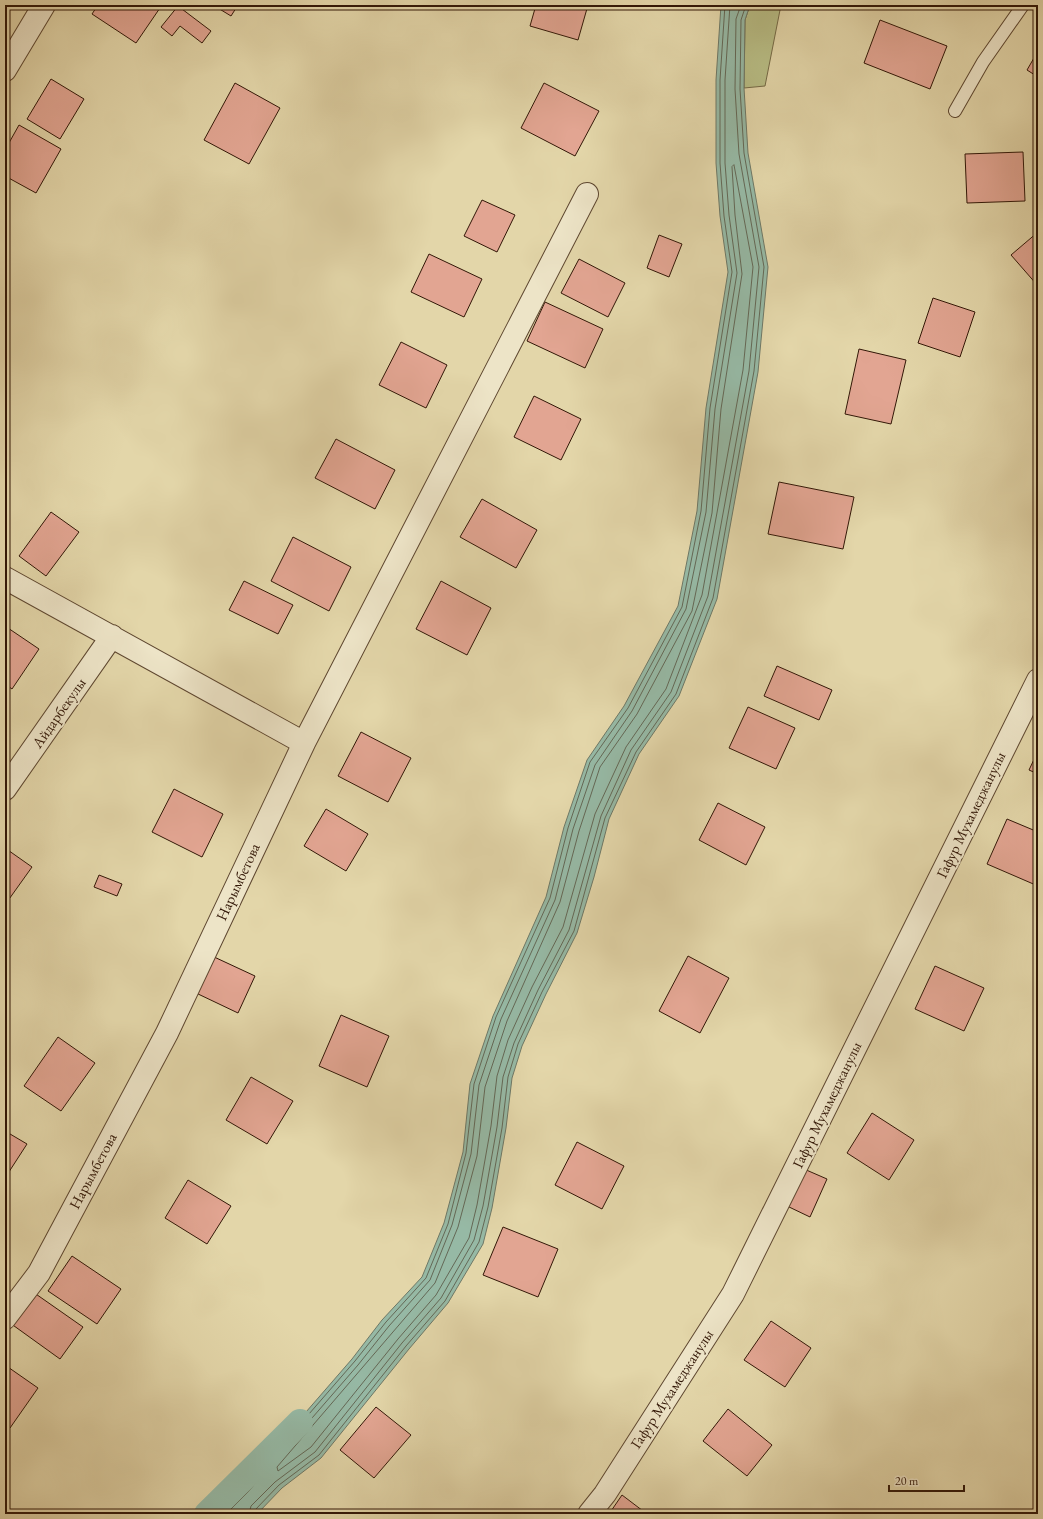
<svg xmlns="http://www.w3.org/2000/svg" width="1043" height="1519" viewBox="0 0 1043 1519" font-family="'EB Garamond',serif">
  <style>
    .green { fill: #b8bd85; stroke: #756a46 }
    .water { fill: #96b9a5; stroke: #6e7866 }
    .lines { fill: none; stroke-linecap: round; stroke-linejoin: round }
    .shore { stroke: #646856; stroke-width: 1 }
    .canal { stroke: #96b9a5; stroke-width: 26 }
    .building { fill: #e2a592; stroke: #321707 }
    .lane-casing { stroke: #5e4730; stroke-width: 14 }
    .street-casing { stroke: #5e4730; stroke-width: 24 }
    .lane { stroke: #ede4c7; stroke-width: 12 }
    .street { stroke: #ede4c7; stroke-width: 22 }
    .labels { text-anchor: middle; stroke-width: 4; stroke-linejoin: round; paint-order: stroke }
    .street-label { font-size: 15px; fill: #321707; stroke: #ede4c7 }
  </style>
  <rect width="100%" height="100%" fill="#e3d6a9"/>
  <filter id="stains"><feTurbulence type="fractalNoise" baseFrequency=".005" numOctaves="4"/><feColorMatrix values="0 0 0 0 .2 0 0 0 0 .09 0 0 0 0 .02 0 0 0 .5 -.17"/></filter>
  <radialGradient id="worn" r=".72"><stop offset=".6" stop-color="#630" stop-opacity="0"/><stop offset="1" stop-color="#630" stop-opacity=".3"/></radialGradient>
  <path class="green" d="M750 5H781L765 86 744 88 745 20Z"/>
  <path class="water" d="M721 5H750L745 20 744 88 748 153 768 267 758 372 717 599 679 696 639 754 609 819 594 877 577 933 546 994 522 1046 512 1078 506 1128 492 1208 483 1244 448 1303 409 1349 321 1458 282 1488 257 1514H214L240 1488 352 1359 382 1320 422 1277 444 1223 463 1152 470 1084 493 1016 546 897 564 827 587 760 624 706 678 606 697 511 706 408 728 272 720 216 716 163V80Z"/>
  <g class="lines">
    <path class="shore" d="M734 165 753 267 743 370 702 595 666 689 626 747 595 814 563 927 532 987 508 1040 497 1076 491 1126 477 1205 469 1238 436 1295 398 1339 311 1447 278 1471 277 1467 435 1283 458 1227 477 1156 485 1087 507 1021 560 902 579 831 600 767 637 714 692 611 712 513 721 409 742 274 735 215 732 167Z
      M219 1514 243 1490 355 1361 386 1322 426 1278 448 1224 466 1153 474 1084 496 1017 550 898 568 828 590 762 628 708 682 607 701 511 710 408 732 272 724 216 720 163V80L725 5
      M226 1514 247 1493 358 1365 389 1326 430 1280 452 1225 471 1154 479 1085 501 1019 555 900 573 829 595 765 632 711 686 609 706 512 715 409 737 273 729 215 725 163V80L730 5
      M249 1514 251 1506 275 1482 315 1452 402 1343 441 1298 474 1240 483 1206 497 1127 503 1077 514 1043 538 990 569 930 601 816 631 750 671 692 708 596 749 371 759 267 739 154 735 89 736 19 741 5
      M254 1514 255 1510 279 1485 319 1455 406 1346 445 1301 479 1242 488 1207 502 1128 508 1077 518 1044 542 992 574 931 605 818 636 752 676 694 713 598 754 371 764 267 744 153 740 89 741 20 746 5"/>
    <path class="canal" d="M207 1514 300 1422"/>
  </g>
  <path class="building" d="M98 5H162L136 43 92 14Z
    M213 5H238L231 16Z
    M536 5H588L578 40 530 26Z
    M178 6 211 31 202 43 180 26 172 36 161 27Z
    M880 20 947 46 930 89 864 63Z
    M1038 51V77L1027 70Z
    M51 79 84 99 60 139 27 119Z
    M235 83 280 108 249 164 204 140Z
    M544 83 599 111 575 156 521 128Z
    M19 125 61 149 36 193 5 176V150Z
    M1023 152 1025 201 967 203 965 154Z
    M482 200 515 215 497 252 464 236Z
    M1038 232V286L1011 255Z
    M659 235 682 244 669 277 647 268Z
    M429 254 482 279 464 317 411 292Z
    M579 259 625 283 608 317 561 293Z
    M933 298 975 312 960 357 918 343Z
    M545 302 603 329 585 368 527 341Z
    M401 342 447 365 426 408 379 385Z
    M859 349 906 360 891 424 845 414Z
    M534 396 581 419 561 460 514 437Z
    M336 439 395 470 375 509 315 478Z
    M779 482 854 497 843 549 768 534Z
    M482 499 537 530 516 568 460 537Z
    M51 512 79 532 46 576 19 556Z
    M293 537 351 567 329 611 271 581Z
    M244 581 293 605 278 634 229 610Z
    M441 581 491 608 467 655 416 629Z
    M5 626 39 649 12 689 5 684Z
    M777 666 832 690 819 720 764 696Z
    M748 707 795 728 776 769 729 748Z
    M361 732 411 758 388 802 338 776Z
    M1038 751V774L1029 770Z
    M174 789 223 814 202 857 152 832Z
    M718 803 765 827 746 865 699 840Z
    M326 809 368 834 346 871 304 846Z
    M1007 819 1038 832V886L987 864Z
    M5 848 32 867 7 902 5 901Z
    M99 875 122 884 117 896 94 887Z
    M212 956 255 976 238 1013 196 993Z
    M688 956 729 978 700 1033 659 1011Z
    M935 966 984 988 964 1031 915 1009Z
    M341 1015 389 1036 367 1087 319 1066Z
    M58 1037 95 1063 61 1111 24 1086Z
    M251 1077 293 1101 267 1144 226 1120Z
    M872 1113 914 1140 889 1180 847 1153Z
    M5 1131 27 1144 5 1178Z
    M577 1142 624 1166 602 1209 555 1185Z
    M804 1169 827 1179 810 1217 787 1206Z
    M188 1180 231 1206 207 1244 165 1218Z
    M503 1227 558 1249 538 1297 483 1275Z
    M72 1256 121 1289 97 1324 48 1291Z
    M33 1292 83 1327 60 1359 10 1323Z
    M771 1321 811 1348 785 1387 744 1360Z
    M5 1365 38 1388 10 1428 5 1424Z
    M376 1407 411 1435 374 1478 340 1450Z
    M728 1409 772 1445 747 1476 703 1441Z
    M622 1495 647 1514H609Z"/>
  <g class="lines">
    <g class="lane-casing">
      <path id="lane" d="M955 111 983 62 1023 5"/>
    </g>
    <g class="street-casing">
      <path id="street" d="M5 70 44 5
        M5 578 304 743
        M5 789 112 636
        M5 1318 39 1273 167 1033 304 743 587 194
        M589 1514 605 1494 733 1294 1038 680"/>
    </g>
    <use href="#lane" class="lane"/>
    <use href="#street" class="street"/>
  </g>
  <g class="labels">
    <g class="street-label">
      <text transform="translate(59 713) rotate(-55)" y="5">Айдарбекулы</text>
      <text transform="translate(971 815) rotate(-64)" y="5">Гафур Мухамеджанулы</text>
      <text transform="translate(238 882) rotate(-65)" y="5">Нарымбетова</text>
      <text transform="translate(827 1105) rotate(-64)" y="5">Гафур Мухамеджанулы</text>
      <text transform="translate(93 1171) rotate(-62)" y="5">Нарымбетова</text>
      <text transform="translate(672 1389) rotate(-57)" y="5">Гафур Мухамеджанулы</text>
    </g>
  </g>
  <rect width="1043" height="1519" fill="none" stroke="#e3d6a9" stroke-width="20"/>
  <rect x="6" y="6" width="1031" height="1507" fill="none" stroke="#321707" stroke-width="2"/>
  <rect x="10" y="10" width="1023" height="1499" fill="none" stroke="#321707"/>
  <path d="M889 1485v6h75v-6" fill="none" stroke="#321707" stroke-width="2"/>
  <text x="895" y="1485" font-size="12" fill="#321707" stroke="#ede4c7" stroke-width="3" paint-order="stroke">20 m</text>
  <rect width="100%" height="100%" filter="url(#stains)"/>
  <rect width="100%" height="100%" fill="url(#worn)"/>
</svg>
